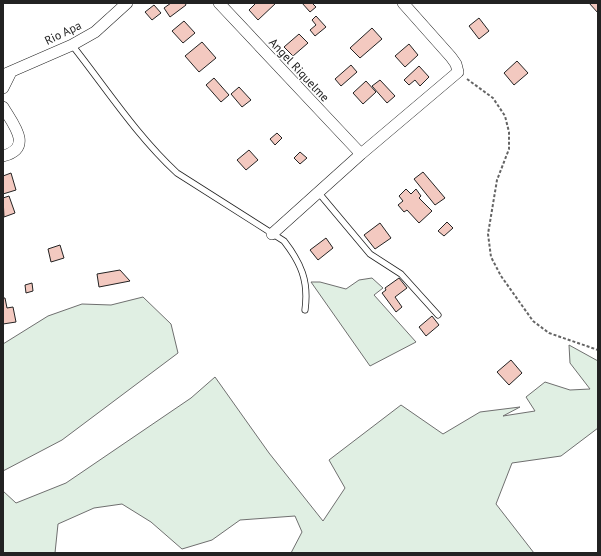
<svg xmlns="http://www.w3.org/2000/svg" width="601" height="556" viewBox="0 0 601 556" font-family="'PT Sans',sans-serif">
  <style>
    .green { fill: #e0efe3; stroke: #6f6f6f }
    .building { fill: #f3c9c0; stroke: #222 }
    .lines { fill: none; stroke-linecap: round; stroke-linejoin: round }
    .service-casing { stroke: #222; stroke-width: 7 }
    .minor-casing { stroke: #222; stroke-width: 12 }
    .path { stroke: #646464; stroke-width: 2; stroke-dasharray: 3 2; stroke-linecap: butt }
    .service { stroke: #fff; stroke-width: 5.5 }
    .minor { stroke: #fff; stroke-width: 11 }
    .labels { text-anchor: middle; stroke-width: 3; stroke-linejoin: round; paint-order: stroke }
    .street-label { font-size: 12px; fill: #222; stroke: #fff }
  </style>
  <rect width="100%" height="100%" fill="#fff"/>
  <path class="green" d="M372 278 383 288 374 295 416 342 370 366 311 282H320L346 289 359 280Z
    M143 297 171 324 178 353 62 440 3 471V344L48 316 82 304 111 305Z
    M569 345 598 361V428L561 456 512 463 496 504 534 553H291L302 532 295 516 240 520 212 540 182 549 151 522 122 504 94 508 58 524 55 553H3V491L16 503 66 483 191 398 215 377 269 453 323 521 345 488 329 460 401 405 443 434 480 412 520 407 503 416 535 411 526 397 545 382 570 390 590 389 570 363Z"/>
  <path class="building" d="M171 3H185L186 5 170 17 164 8Z
    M256 3H276L258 20 249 10Z
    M302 3H312L316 7 310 12Z
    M589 3H598V13Z
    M154 5 161 13 152 20 145 12Z
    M316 16 326 27 315 36 310 30 316 25 312 20Z
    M479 18 489 31 479 39 469 26Z
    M184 21 195 33 183 43 172 31Z
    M372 28 382 39 360 58 350 48Z
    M299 34 308 43 293 56 284 47Z
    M202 42 216 58 199 72 185 56Z
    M409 44 418 55 405 67 395 56Z
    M517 61 528 73 514 85 504 73Z
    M351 65 357 72 341 86 335 79Z
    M419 66 429 77 420 86 415 80 409 85 404 80Z
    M214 78 229 95 221 102 206 85Z
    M380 80 395 96 387 103 372 86Z
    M366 81 376 92 363 104 353 93Z
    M239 87 251 100 242 107 231 94Z
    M277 133 282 138 275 145 270 139Z
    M249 150 258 160 246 170 237 160Z
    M300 152 307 158 300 164 294 158Z
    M423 172 445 198 435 205 414 179Z
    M11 173 16 190 3 194V176Z
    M406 189 411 194 416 189 421 196 419 198 432 211 419 223 407 210 404 212 398 205 403 201 399 196Z
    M9 196 15 213 4 217 3 198Z
    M447 222 453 228 444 236 438 231Z
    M380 223 391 238 375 249 364 235Z
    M326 238 333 248 318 260 310 250Z
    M60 245 64 258 51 262 48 249Z
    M120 270 130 281 99 287 97 274Z
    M399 278 407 288 395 297 402 307 396 312 382 293 386 290 385 288Z
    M32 283 33 291 26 293 25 285Z
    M3 298H5L7 308 13 307 16 322 3 324Z
    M432 316 439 325 426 336 419 327Z
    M511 360 522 373 509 385 497 372Z"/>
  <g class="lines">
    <g class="service-casing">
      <path id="service" d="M72 45C106 88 136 135 177 173L284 241C301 263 309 281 305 310
        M318 192 370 254 401 274 438 315"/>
    </g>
    <g class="minor-casing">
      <path id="minor" d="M219 3 361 154
        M3 75 72 45 95 32 127 3
        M3 88 11 72
        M3 107C13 124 34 148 3 156
        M272 234 361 154 458 72 456 64 451 57 403 3"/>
    </g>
    <path class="path" d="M467 79 493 98 505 116 509 132V149L497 180 488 234 491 257 501 276 533 321 549 333 598 350"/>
    <use href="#service" class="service"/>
    <use href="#minor" class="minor"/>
  </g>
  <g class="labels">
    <g class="street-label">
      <text transform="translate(63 33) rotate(-26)" y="4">Rio Apa</text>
      <text transform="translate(299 70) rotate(47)" y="4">Angel Riquelme</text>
    </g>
  </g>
  <rect width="601" height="556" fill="none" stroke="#222222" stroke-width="8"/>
</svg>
